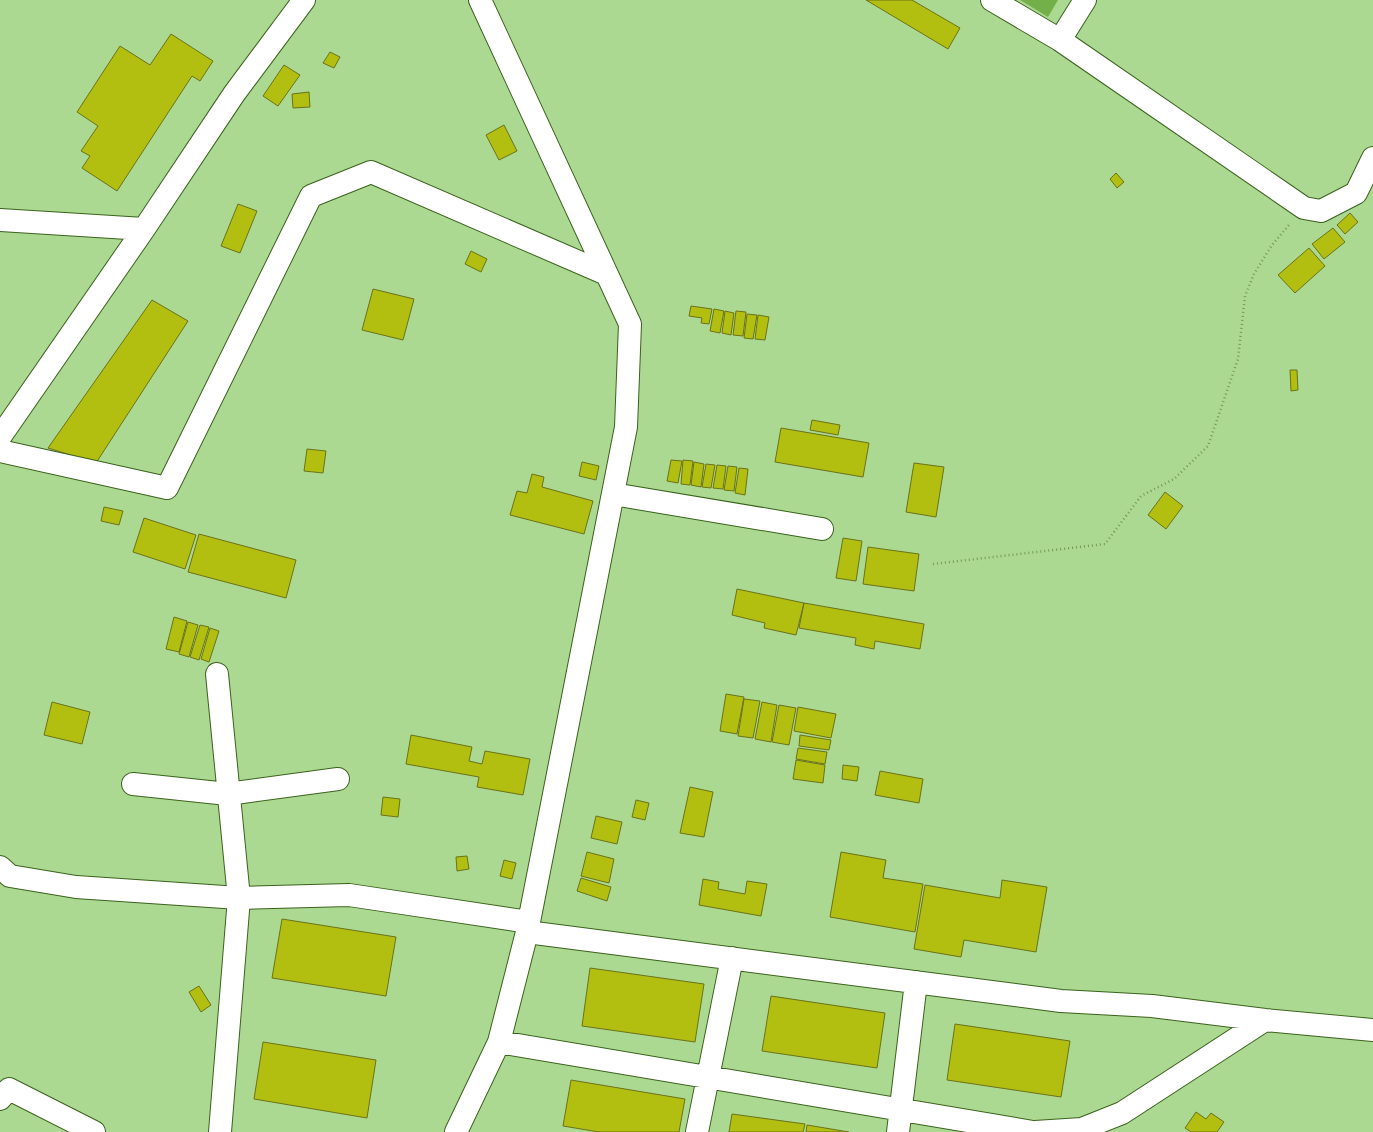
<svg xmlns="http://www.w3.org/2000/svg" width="1373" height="1132" viewBox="0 0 1373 1132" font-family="Helvetica,sans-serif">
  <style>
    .grass { fill: #74b04a }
    .building { fill: #b2be10; stroke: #6a721a }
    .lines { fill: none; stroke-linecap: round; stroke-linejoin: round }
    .minor-casing { stroke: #3b621d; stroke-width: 24 }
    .path { stroke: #75975f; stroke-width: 2.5; stroke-dasharray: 1 3; stroke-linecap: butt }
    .minor { stroke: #fff; stroke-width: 22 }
  </style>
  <rect width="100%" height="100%" fill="#acd991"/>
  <path class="grass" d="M1020 0H1058L1048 17Z"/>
  <path class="building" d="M866 0H912L960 28 948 49Z
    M171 34 213 61 200 81 192 76 117 191 82 168 90 156 81 151 98 126 77 112 120 46 150 65Z
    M330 52 340 57 334 68 323 63Z
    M284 65 300 75 278 106 263 96Z
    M309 92 310 107 293 108 292 94Z
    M504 125 517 151 499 160 486 135Z
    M1116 173 1124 182 1117 188 1110 179Z
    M238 204 257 211 240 253 221 246Z
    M1350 213 1358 222 1345 234 1337 225Z
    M1333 228 1345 242 1324 259 1312 244Z
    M1309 248 1325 266 1295 293 1278 275Z
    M471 251 487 259 481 272 465 264Z
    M373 289 414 299 403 340 362 330Z
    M152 300 188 321 96 463 48 448Z
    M691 306 712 309 709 324 701 323 702 318 689 316Z
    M714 309 724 311 720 333 710 331Z
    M725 311 734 313 731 335 722 333Z
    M736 311 746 312 743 336 733 335Z
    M747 314 757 315 753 339 744 338Z
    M758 315 769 317 765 340 755 339Z
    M1290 370H1297L1298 390 1291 391Z
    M812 420 840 425 838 435 810 430Z
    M781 428 869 443 863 477 775 462Z
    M307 449 326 451 323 473 304 471Z
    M671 460 682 461 678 483 667 481Z
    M683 460 693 461 690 485 681 484Z
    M582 462 599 466 596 480 579 476Z
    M694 462 704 464 701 487 691 485Z
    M914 463 944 467 936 517 906 512Z
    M706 464 715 465 711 488 702 487Z
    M717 465 726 466 723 489 713 488Z
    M728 466 737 467 734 491 724 490Z
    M739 468 748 469 745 495 735 493Z
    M532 474 544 477 542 487 593 501 584 534 510 515 517 491 527 493Z
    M1165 492 1183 506 1166 529 1148 515Z
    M104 507 123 511 119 525 101 521Z
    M144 518 196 535 185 569 133 552Z
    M199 534 296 560 286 598 188 572Z
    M843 538 862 541 856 581 836 578Z
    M868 547 919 554 914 591 863 584Z
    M737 589 804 603 796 635 764 628 765 623 732 615Z
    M804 603 924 624 920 649 875 641 874 649 855 645 856 638 799 628Z
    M174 617 187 621 179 652 166 649Z
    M188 622 198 625 189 657 179 654Z
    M200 625 209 627 199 660 190 657Z
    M210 628 219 631 209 662 201 659Z
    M726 694 744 697 737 734 720 731Z
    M744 699 760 701 753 738 738 736Z
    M52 702 90 712 82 744 44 735Z
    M762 702 777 705 771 742 755 739Z
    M779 705 796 708 789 745 772 742Z
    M798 707 836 714 831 738 794 731Z
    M411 735 472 747 469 761 482 764 485 751 530 759 523 795 477 787 479 777 406 764Z
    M800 735 831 740 829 750 799 746Z
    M798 748 827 752 825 764 796 759Z
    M796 760 825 765 823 783 793 779Z
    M843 765 859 767 857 781 842 779Z
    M880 771 923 779 919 803 875 795Z
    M690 787 713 792 704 837 680 833Z
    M383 797 400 799 398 817 381 815Z
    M636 800 649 803 645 820 632 817Z
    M596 816 622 822 617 844 591 838Z
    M587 852 614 859 609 883 581 876Z
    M841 852 886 860 883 878 923 884 915 932 830 917Z
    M467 856 469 869 457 871 456 857Z
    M504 860 516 863 512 879 500 876Z
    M581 878 611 887 607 901 577 891Z
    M703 879 719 882 718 889 745 894 747 881 767 884 761 916 699 905Z
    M1002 880 1047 887 1036 952 964 940 961 957 914 949 925 885 1000 898Z
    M282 919 396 937 386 996 272 978Z
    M590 968 704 984 695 1042 582 1026Z
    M199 986 211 1005 201 1012 189 992Z
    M771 996 885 1013 877 1068 762 1051Z
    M955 1024 1070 1041 1061 1097 947 1080Z
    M263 1042 376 1060 367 1118 254 1099Z
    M571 1080 685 1099 679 1132H599L563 1126Z
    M1196 1112 1206 1119 1211 1113 1224 1122 1217 1132H1191L1185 1128Z
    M732 1114 805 1124 803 1132H729Z
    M807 1125 849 1132H806Z"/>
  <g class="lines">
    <g class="minor-casing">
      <path id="minor" d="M992 0 1060 40 1304 208 1321 211 1356 193 1373 158
        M1060 40 1085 0
        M0 220 144 229
        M0 437 144 229 234 94 304 0
        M0 451 167 488 311 196 371 172 604 273
        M613 494 822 529
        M217 674 239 898 220 1132
        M133 784 228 794 338 779
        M0 867 10 876 76 887 239 898 349 895 529 922
        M527 932 1061 1001 1152 1006 1265 1020 1373 1030
        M499 1042 1033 1132
        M0 1099 9 1089 94 1132
        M456 1132 499 1042 527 932 626 427 630 324 480 0
        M697 1132 732 958
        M898 1132 916 982
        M1035 1132 1082 1129 1122 1113 1265 1020"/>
    </g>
    <path class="path" d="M933 564 1105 544 1141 496 1174 479 1208 446 1238 359 1245 296 1254 274 1272 245 1289 225"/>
    <use href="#minor" class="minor"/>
  </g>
</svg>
